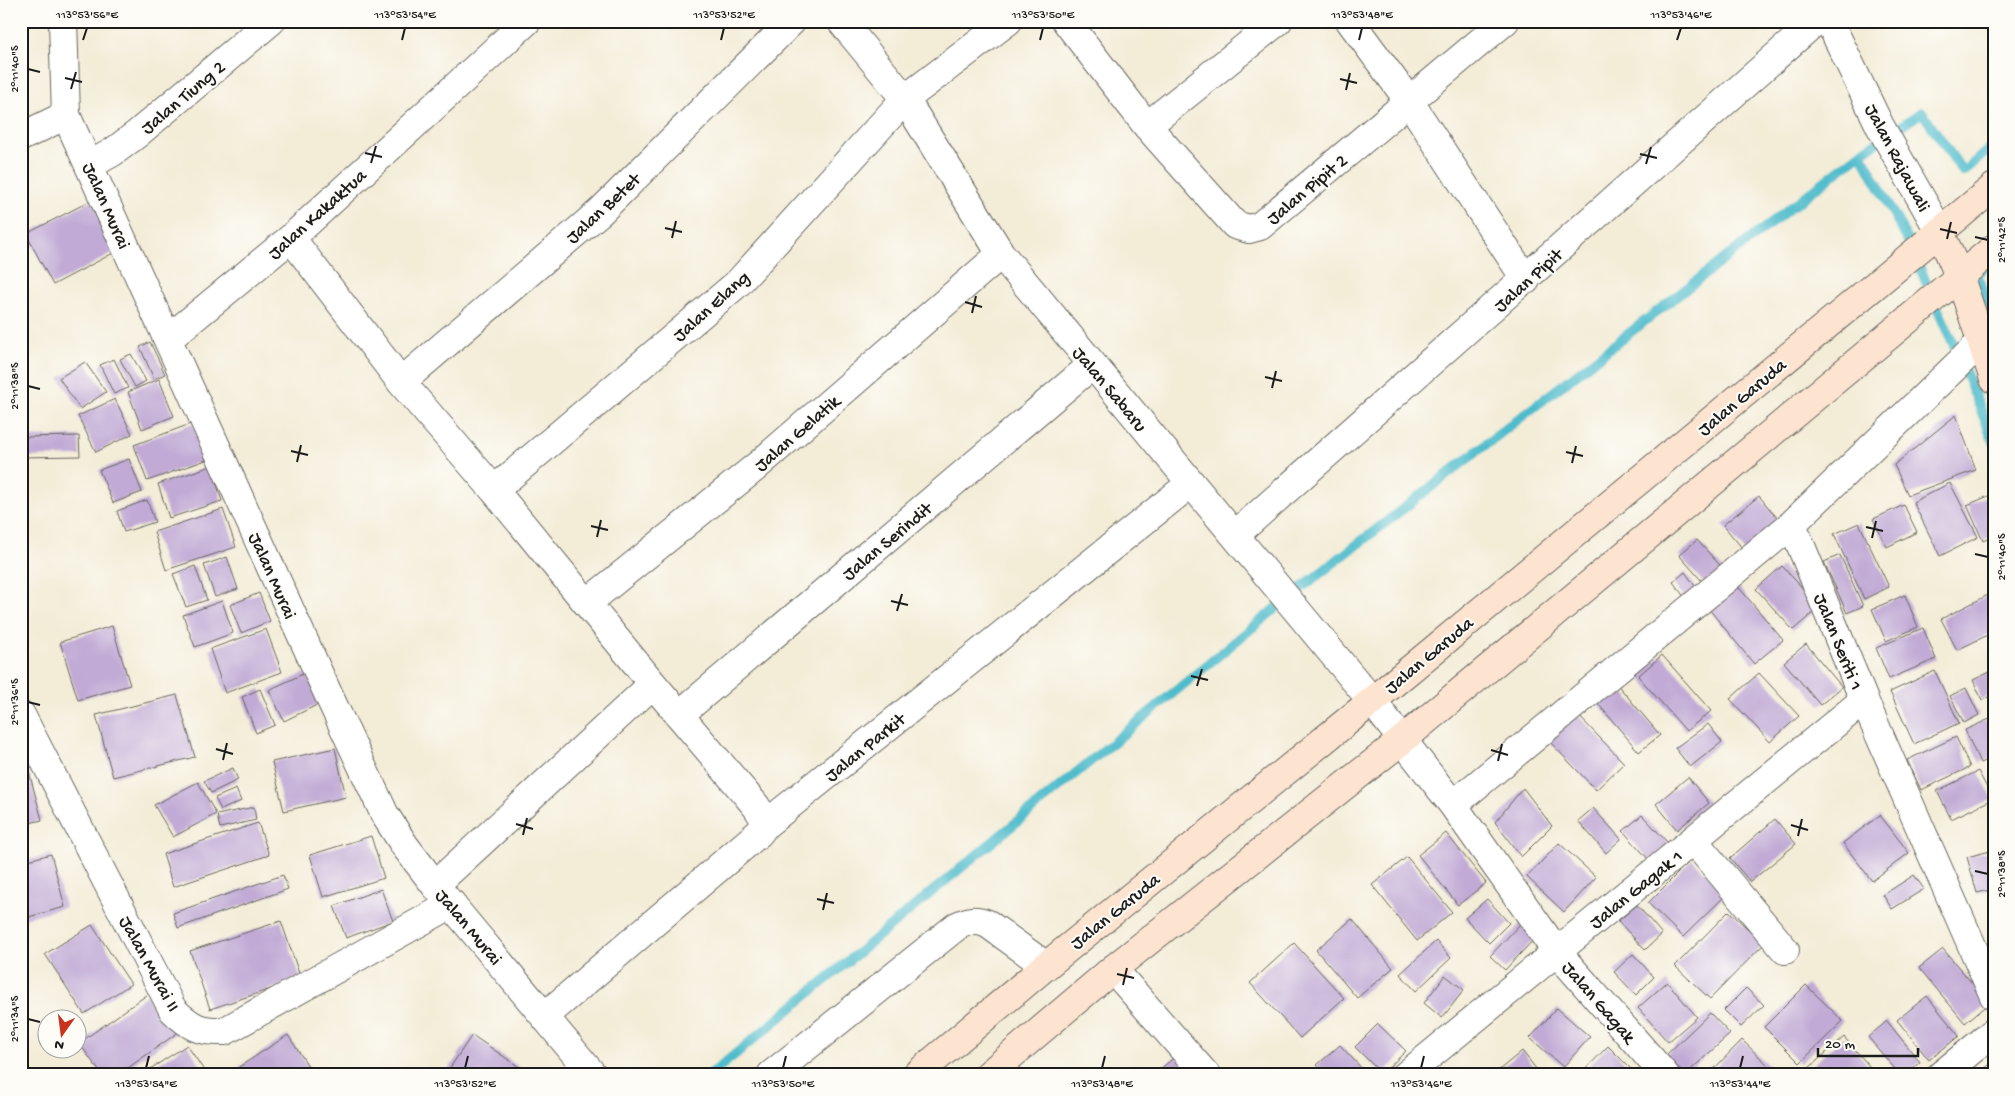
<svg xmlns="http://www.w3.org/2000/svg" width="2015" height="1096" viewBox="0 0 2015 1096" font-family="'Gochi Hand',sans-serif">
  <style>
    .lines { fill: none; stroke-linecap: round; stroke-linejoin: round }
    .stream { stroke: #50bccc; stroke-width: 10 }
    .building { fill: #c1abd6 }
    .minor-casing { stroke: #67655d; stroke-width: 30 }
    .secondary-casing { stroke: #67655d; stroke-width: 30 }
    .minor { stroke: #fff; stroke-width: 28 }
    .secondary { stroke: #fde4d1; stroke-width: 28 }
    .ticks { fill: none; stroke: #1c1c1c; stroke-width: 2 }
    .labels { text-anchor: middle; stroke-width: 4; stroke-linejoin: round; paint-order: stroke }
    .street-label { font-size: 19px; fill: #1c1c1c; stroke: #fdfcf7 }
    .neatline { fill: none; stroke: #1c1c1c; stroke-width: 2 }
    .ticks-label { font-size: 12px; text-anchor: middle; fill: #1c1c1c }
  </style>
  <rect width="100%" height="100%" fill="#fdfcf7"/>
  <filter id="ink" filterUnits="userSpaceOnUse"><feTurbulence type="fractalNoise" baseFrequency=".02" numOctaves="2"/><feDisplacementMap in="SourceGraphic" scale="10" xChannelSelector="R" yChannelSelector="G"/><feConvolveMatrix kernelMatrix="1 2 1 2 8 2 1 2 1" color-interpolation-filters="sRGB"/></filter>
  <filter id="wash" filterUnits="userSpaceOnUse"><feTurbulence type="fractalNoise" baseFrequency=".0096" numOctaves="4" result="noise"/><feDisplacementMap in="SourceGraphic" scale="20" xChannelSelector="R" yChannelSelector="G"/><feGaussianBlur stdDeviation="1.12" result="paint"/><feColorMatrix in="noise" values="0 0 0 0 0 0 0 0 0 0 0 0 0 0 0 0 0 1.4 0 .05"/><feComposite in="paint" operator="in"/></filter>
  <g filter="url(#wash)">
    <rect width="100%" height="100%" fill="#f3ecd7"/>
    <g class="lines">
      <path class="stream" d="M1861 153 1907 239 1961 361 1994 442
        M1983 269 1977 274 1994 319
        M710 1075 1287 599 1861 153 1922 112 1963 172 1994 145"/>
    </g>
    <g id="blocks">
      <path class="building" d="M92 200 119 250 53 285 26 234Z
        M150 342 165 374 154 379 140 347Z
        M131 354 146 381 135 387 120 359Z
        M114 359 128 388 114 394 100 365Z
        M85 362 106 392 80 409 59 378Z
        M159 379 174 416 142 429 128 392Z
        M115 399 132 434 96 452 78 416Z
        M1956 415 1976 470 1908 495 1894 465Z
        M193 423 206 460 147 481 134 445Z
        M79 436 80 456 21 457V437Z
        M129 459 142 492 113 503 99 470Z
        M211 466 222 501 169 518 158 484Z
        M1950 483 1978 537 1940 556 1913 502Z
        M1991 495 1994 502V536L1983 541 1967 505Z
        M1759 496 1783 525 1748 555 1723 525Z
        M147 500 155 522 124 532 117 511Z
        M1904 505 1917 532 1887 547 1873 519Z
        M223 509 236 547 166 570 154 532Z
        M1859 523 1889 587 1864 599 1834 534Z
        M1697 540 1727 573 1709 589 1679 555Z
        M1840 555 1863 606 1847 613 1824 562Z
        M227 557 238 589 215 597 204 565Z
        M195 566 207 600 186 607 173 574Z
        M1782 566 1820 607 1793 630 1756 589Z
        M1685 572 1700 593 1688 602 1673 582Z
        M1736 584 1783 640 1754 664 1708 608Z
        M1994 592V632L1957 650 1941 619Z
        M259 593 270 621 241 633 230 605Z
        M1905 595 1918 627 1886 641 1872 609Z
        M222 601 233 633 195 647 183 615Z
        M112 626 130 685 78 700 60 642Z
        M1923 628 1936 659 1889 679 1876 648Z
        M266 629 282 672 225 693 210 649Z
        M1806 644 1842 687 1820 705 1784 662Z
        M1662 655 1711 711 1686 731 1638 676Z
        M1935 671 1959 723 1914 744 1890 692Z
        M307 672 321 703 284 721 269 690Z
        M1990 672 1994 680V695L1982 700 1973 680Z
        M1759 673 1799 716 1770 742 1730 699Z
        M1615 682 1660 735 1639 752 1594 699Z
        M1966 688 1979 715 1964 723 1950 696Z
        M260 689 275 725 256 733 242 697Z
        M177 695 195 757 113 777 96 715Z
        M1576 713 1624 763 1596 790 1548 740Z
        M1994 717V757L1980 763 1965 730Z
        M1708 724 1722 742 1690 767 1675 748Z
        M1956 737 1970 767 1921 790 1907 760Z
        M335 748 346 797 284 811 272 762Z
        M233 768 238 780 211 793 204 781Z
        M1978 771 1993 799 1951 819 1937 791Z
        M29 772 42 820 21 825V774Z
        M1688 777 1709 803 1677 830 1656 804Z
        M198 782 216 814 173 837 154 805Z
        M1523 788 1552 826 1521 857 1495 822Z
        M236 789 241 801 221 810 215 798Z
        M254 807 256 820 220 828 217 815Z
        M1593 808 1621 839 1606 853 1578 821Z
        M1642 815 1669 844 1650 861 1623 831Z
        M1880 815 1909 853 1872 881 1843 843Z
        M1775 819 1796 844 1750 882 1730 858Z
        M258 823 269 855 173 887 163 854Z
        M1446 833 1486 883 1458 905 1418 855Z
        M371 836 384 878 323 897 310 855Z
        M1559 843 1596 877 1564 912 1527 877Z
        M1994 850V889L1977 893 1967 857Z
        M51 854 65 907 21 919V862Z
        M1407 857 1452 912 1417 941 1372 885Z
        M1692 859 1727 894 1683 937 1648 903Z
        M283 875 288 889 178 928 173 913Z
        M1914 875 1924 889 1892 909 1883 895Z
        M381 889 393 921 346 938 334 906Z
        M1487 899 1509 923 1489 943 1465 918Z
        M1637 905 1662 934 1645 950 1618 921Z
        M1729 911 1764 944 1710 999 1675 966Z
        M1352 919 1393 968 1357 998 1316 950Z
        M281 921 301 979 210 1009 190 951Z
        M1521 923 1536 937 1505 970 1490 956Z
        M92 925 131 984 84 1014 45 954Z
        M1436 941 1451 958 1416 991 1400 974Z
        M1294 943 1344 998 1300 1038 1250 983Z
        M1943 949 1989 1003 1965 1023 1919 968Z
        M1633 954 1654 977 1636 995 1614 972Z
        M1445 975 1464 990 1442 1018 1424 1003Z
        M1667 982 1697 1017 1668 1042 1638 1008Z
        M1806 985 1843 1021 1800 1063 1764 1027Z
        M1746 988 1764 1005 1741 1027 1724 1010Z
        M151 992 180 1031 118 1075H102L79 1043Z
        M1927 996 1959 1036 1929 1060 1897 1020Z
        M1557 1008 1590 1037 1563 1067 1530 1038Z
        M1710 1013 1730 1034 1685 1075 1666 1055Z
        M1887 1021 1920 1062 1905 1075H1900L1868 1037Z
        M1378 1024 1406 1051 1382 1074 1355 1047Z
        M288 1035 314 1075H244L239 1067Z
        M472 1035 531 1075H445Z
        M1844 1037 1877 1075H1801Z
        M1742 1040 1770 1067 1762 1075H1708Z
        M187 1045 207 1075H141Z
        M1340 1045 1366 1073 1364 1075H1326L1317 1065Z
        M1608 1046 1635 1073 1633 1075H1580Z
        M1522 1051 1541 1075H1493Z
        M1176 1056 1191 1075H1153Z
        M1994 1061V1075H1977Z
        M1282 1070 1286 1075H1275Z"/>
    </g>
  </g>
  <g filter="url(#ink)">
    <use href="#blocks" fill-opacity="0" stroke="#67655d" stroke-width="1"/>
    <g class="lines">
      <g class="minor-casing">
        <path id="minor" d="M63 21 66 115 329 696 385 815 405 846 435 885 593 1075
          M841 21 905 99 1001 254 1372 701 1453 805 1556 951 1665 1075
          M1066 21 1147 126 1235 225 1249 229 1260 226 1505 21
          M1350 21 1409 101 1526 280
          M1829 21 1880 126 1940 232
          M1147 126 1278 21
          M21 137 66 115
          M90 165 113 152 137 134 271 21
          M291 238 401 382 494 490 653 684 756 806 765 820V825
          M168 339 291 238 527 21
          M1980 343 1792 524 1864 700 1994 996
          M401 382 601 211 792 21
          M494 490 738 283 905 99 1008 21
          M1235 535 1816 21
          M587 603 757 466 1001 254
          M21 715 173 1010C191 1027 199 1032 225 1031L452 904
          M679 715 1092 365
          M1453 805 1792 524
          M1694 841 1785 950
          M435 885 653 684
          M1113 969 1206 1075
          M545 1016 759 833 765 825 1190 484
          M771 1075 957 926C969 920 975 919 988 924L1046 966
          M1406 1075 1864 700
          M1941 1075 1994 1032"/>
      </g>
      <g class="secondary-casing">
        <path id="secondary" d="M1940 232 1960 278 1994 379
          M916 1075 1046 966 1372 701 1994 187
          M988 1075 1113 969 1401 741 1994 248"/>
      </g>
      <use href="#minor" class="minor"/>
      <use href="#secondary" class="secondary"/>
    </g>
  </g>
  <path class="ticks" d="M83 40 87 28M402 40 405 28M721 40 724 28M1040 40 1043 28M1359 40 1362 28M1677 40 1681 28M28 69 40 72M65 78 82 82M1340 79 1357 83M71 89 76 72M1346 90 1350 73M365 153 382 157M1640 154 1657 158M371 163 376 146M1646 164 1651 147M665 228 682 232M1940 229 1957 233M1975 237 1988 240M672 238 676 221M1947 239 1951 222M965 302 982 307M972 313 976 296M1265 377 1282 381M28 386 40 389M1272 388 1276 371M291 451 308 455M1566 452 1583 456M297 462 301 445M1572 463 1576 446M591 526 608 530M1866 527 1883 531M597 537 601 520M1872 538 1876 521M1975 554 1988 557M891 601 908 605M897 611 902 594M1191 676 1208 680M1197 686 1202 669M28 702 40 705M216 749 233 754M1491 750 1508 755M223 760 227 743M1498 761 1502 744M516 824 533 829M1791 825 1808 830M523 835 527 818M1798 836 1802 819M1975 871 1988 874M817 899 834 903M823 910 827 893M1117 974 1134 978M1123 985 1127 968M28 1019 40 1022M146 1068 149 1056M465 1068 468 1056M783 1068 786 1056M1102 1068 1105 1056M1421 1068 1424 1056M1740 1068 1743 1056"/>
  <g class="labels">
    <g class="street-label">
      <text transform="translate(182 96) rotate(-40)" y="7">Jalan Tiung 2</text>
      <text transform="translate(1899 157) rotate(62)" y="7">Jalan Rajawali</text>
      <text transform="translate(1306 188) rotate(-40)" y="7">Jalan Pipit 2</text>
      <text transform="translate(108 205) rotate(66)" y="7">Jalan Murai</text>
      <text transform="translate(602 207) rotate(-43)" y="7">Jalan Betet</text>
      <text transform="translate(316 213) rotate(-42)" y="7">Jalan Kakaktua</text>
      <text transform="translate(1527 279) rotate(-42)" y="7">Jalan Pipit</text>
      <text transform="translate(710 305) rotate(-42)" y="7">Jalan Elang</text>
      <text transform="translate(1111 388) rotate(50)" y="7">Jalan Sabaru</text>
      <text transform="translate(1741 396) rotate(-40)" y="7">Jalan Garuda</text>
      <text transform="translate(796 432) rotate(-41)" y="7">Jalan Gelatik</text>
      <text transform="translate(886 540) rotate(-40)" y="7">Jalan Serindit</text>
      <text transform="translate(274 575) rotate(66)" y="7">Jalan Murai</text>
      <text transform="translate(1840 641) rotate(68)" y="7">Jalan Seriti 1</text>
      <text transform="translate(1428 654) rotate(-40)" y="7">Jalan Garuda</text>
      <text transform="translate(864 746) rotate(-39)" y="7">Jalan Parkit</text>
      <text transform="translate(1635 888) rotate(-39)" y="7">Jalan Gagak 1</text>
      <text transform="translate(1114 910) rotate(-39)" y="7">Jalan Garuda</text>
      <text transform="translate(470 926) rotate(50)" y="7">Jalan Murai</text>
      <text transform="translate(151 963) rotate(61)" y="7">Jalan Murai II</text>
      <text transform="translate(1600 1001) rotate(49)" y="7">Jalan Gagak</text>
    </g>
  </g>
  <rect width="2015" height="1096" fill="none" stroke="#fdfcf7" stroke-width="55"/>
  <g transform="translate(62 1034) rotate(194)"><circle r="24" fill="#fdfcf7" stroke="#a3a29f"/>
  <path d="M0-4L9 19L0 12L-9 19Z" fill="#c8321e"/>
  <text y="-8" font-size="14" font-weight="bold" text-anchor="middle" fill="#1c1c1c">N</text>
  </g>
  <path d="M1818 1048v8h100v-8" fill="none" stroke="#1c1c1c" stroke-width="2.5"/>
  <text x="1825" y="1048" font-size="15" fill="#1c1c1c" stroke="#fdfcf7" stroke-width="4" paint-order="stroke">20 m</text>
  <rect x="28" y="28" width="1960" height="1040" class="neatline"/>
  <g class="ticks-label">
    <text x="87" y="18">113°53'56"E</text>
    <text x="405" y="18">113°53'54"E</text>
    <text x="724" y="18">113°53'52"E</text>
    <text x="1043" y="18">113°53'50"E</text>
    <text x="1362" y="18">113°53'48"E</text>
    <text x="1681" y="18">113°53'46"E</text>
    <text transform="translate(14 69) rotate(-90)" y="4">2°11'40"S</text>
    <text transform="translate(2001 240) rotate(-90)" y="4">2°11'42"S</text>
    <text transform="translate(14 386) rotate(-90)" y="4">2°11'38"S</text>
    <text transform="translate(2001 557) rotate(-90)" y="4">2°11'40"S</text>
    <text transform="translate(14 702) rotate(-90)" y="4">2°11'36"S</text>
    <text transform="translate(2001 874) rotate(-90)" y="4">2°11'38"S</text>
    <text transform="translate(14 1019) rotate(-90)" y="4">2°11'34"S</text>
    <text x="146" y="1087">113°53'54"E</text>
    <text x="465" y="1087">113°53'52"E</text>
    <text x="783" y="1087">113°53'50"E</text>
    <text x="1102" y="1087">113°53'48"E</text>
    <text x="1421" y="1087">113°53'46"E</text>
    <text x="1740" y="1087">113°53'44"E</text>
  </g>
</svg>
